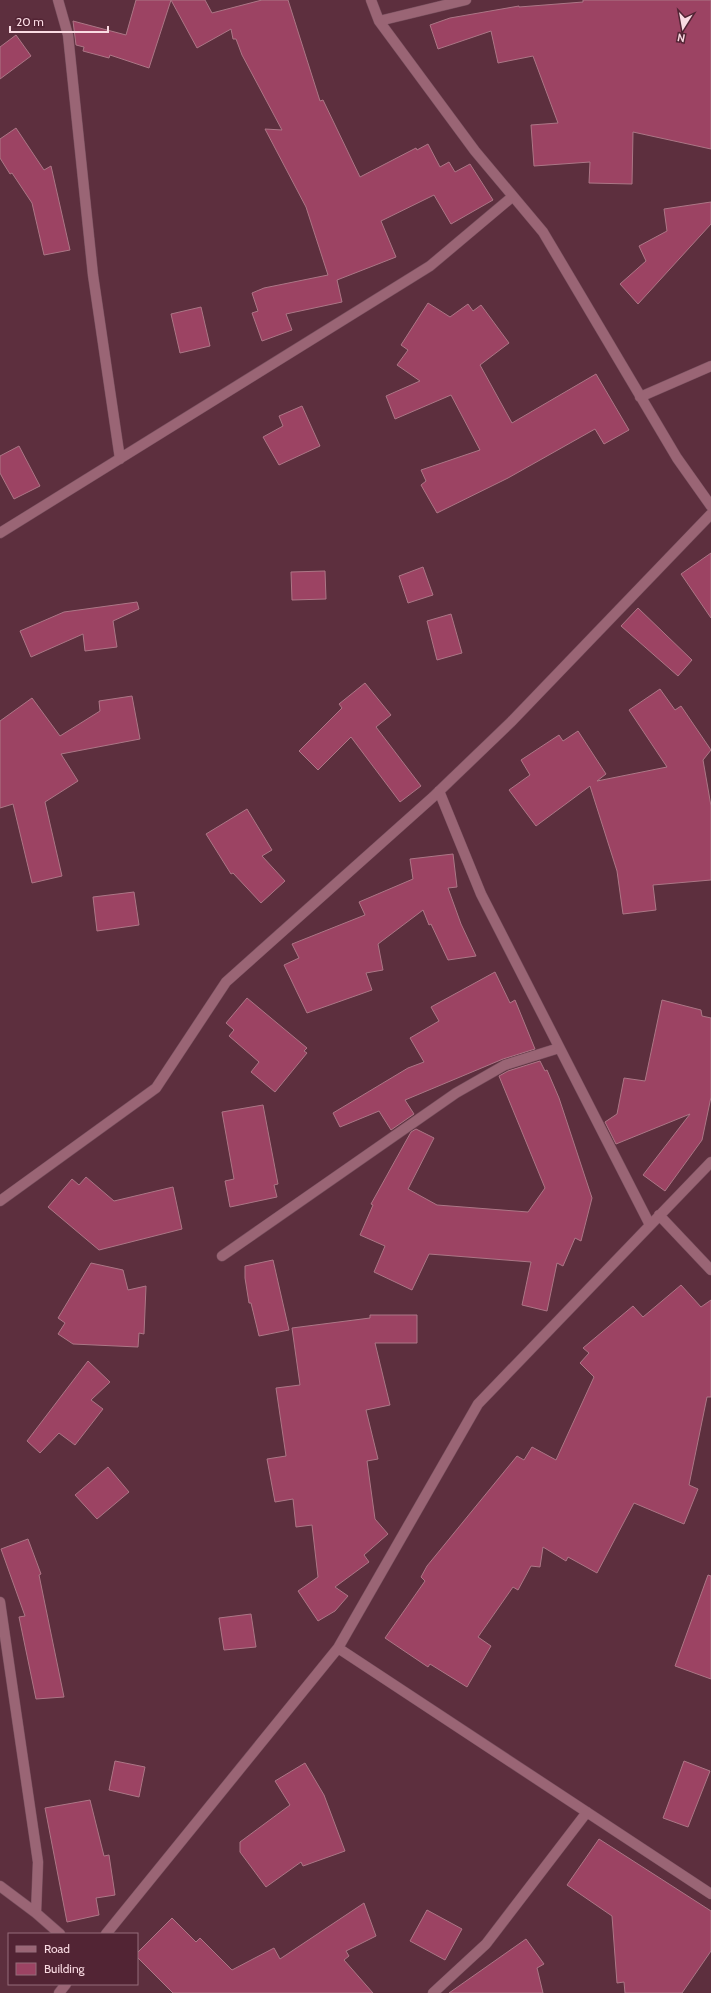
<svg xmlns="http://www.w3.org/2000/svg" width="711" height="1993" viewBox="0 0 711 1993" font-family="Cabin,sans-serif">
  <style>
    .building { fill: #9c4363; stroke: #ac7686 }
    .lines { fill: none; stroke-linecap: round; stroke-linejoin: round }
    .street-casing { stroke: #78505e; stroke-width: 11 }
    .street { stroke: #9a6575; stroke-width: 10 }
  </style>
  <rect width="100%" height="100%" fill="#5d2f3e"/>
  <path class="building" d="M136 0H205L212 13 262 0H288L320 101 323 100 360 177 416 148 417 150 428 144 440 167 449 162 455 172 470 164 493 200 451 224 434 195 381 221 396 257 337 280 342 302 286 314 292 330 262 341 252 313 258 311 252 293 264 288 328 275 306 207 265 129 282 130 242 55 236 39H233L231 29 197 48 171 0 149 68 110 55 109 58 83 51 84 47 76 45 73 21 126 35Z
    M583 0H711V149L633 132 632 184 589 183 590 162 534 166 531 125 558 123 533 56 498 63 491 31 438 49 430 25 450 18 519 6V7L583 2Z
    M16 35 31 56 0 79V47Z
    M16 128 44 170 51 166 70 250 44 255 32 203 12 173 10 174 0 158V139Z
    M711 202V224L638 304 620 284 646 261 639 246 667 231 664 209Z
    M428 303 450 317 468 304 473 311 481 305 509 343 480 365 512 423 596 374 629 430 604 444 595 429 508 478 437 513 421 485 426 481 421 470 480 450 451 395 395 419 386 396 420 381 397 365 408 350 401 345Z
    M201 307 210 346 180 353 171 314Z
    M302 406 320 446 279 465 263 437 283 426 279 416Z
    M19 446 40 486 14 499 0 473V456Z
    M711 553V618L681 574Z
    M423 567 433 595 408 603 399 576Z
    M325 571 326 599 292 600 291 572Z
    M137 602 139 609 113 621 117 647 85 651 83 634 31 657 20 631 64 612Z
    M638 608 692 660 678 676 621 626Z
    M451 614 462 653 437 660 427 621Z
    M365 683 391 715 376 727 421 786 400 802 351 737 318 770 299 751 342 708 339 704Z
    M660 689 675 710 681 706 711 750 703 760 711 806V880L653 885 656 910 623 914 617 871 590 786 536 826 509 790 530 775 521 760 559 735 563 741 578 731 606 774 597 781 667 767 629 710Z
    M132 696 140 739 61 754 78 781 45 802 62 876 32 883 13 804 0 808V721L32 698 60 736 100 711 99 701Z
    M247 809 272 850 262 856 285 881 261 903 233 873 231 874 206 834Z
    M453 854 457 887 448 888 461 924 476 956 448 960 431 924 429 925 423 910 378 944 383 970 366 973 372 990 307 1013 284 965 299 958 292 944 365 915 359 902 413 879 410 859Z
    M134 892 139 925 97 931 93 897Z
    M495 972 510 1003 515 1000 535 1049 503 1059 405 1100 414 1114 391 1130 379 1111 340 1127 333 1113 408 1068 424 1062 410 1038 439 1021 431 1007Z
    M247 998 307 1048 304 1051 307 1053 275 1092 251 1072 259 1062 229 1036 234 1030 226 1023Z
    M662 1000 701 1010 702 1016 711 1018V1097L702 1140 665 1191 643 1175 690 1114 616 1144 605 1122 617 1114 624 1078 645 1081Z
    M540 1061 545 1071 547 1070 559 1098 592 1198 581 1241 575 1238 563 1266 557 1263 547 1311 522 1305 531 1262 429 1254 412 1290 374 1272 385 1246 360 1235 373 1205 371 1204 411 1132 416 1129 434 1138 408 1189 437 1205 528 1212 545 1188 499 1076 508 1071Z
    M263 1105 278 1184 274 1185 277 1197 230 1207 225 1181 234 1179 222 1112Z
    M86 1177 114 1201 173 1187 182 1229 99 1250 48 1207 72 1179 79 1185Z
    M273 1260 289 1330 259 1336 251 1303H249L245 1278V1266Z
    M91 1263 123 1270 128 1290 146 1286 144 1334 139 1333 138 1347 73 1344 58 1334 65 1323 58 1318Z
    M681 1285 701 1307 711 1300V1397H707L689 1485 698 1489 684 1524 634 1503 597 1573 568 1557 566 1561 543 1547 540 1567 531 1566 518 1590 513 1587 478 1637 491 1646 467 1687 430 1664 428 1667 385 1638 425 1581 421 1577 427 1566 517 1456 524 1460 532 1447 556 1460 594 1377 580 1363 589 1353 583 1348 633 1306 643 1317Z
    M370 1315H417V1343H375L390 1405 366 1410 378 1459 367 1461 375 1519 388 1534 364 1555 369 1562 335 1587 348 1596 335 1611 318 1621 298 1591 318 1577 312 1525 296 1527 293 1499 275 1502 267 1459 286 1456 276 1388 300 1385 292 1328 370 1318Z
    M88 1361 110 1382 91 1400 103 1409 75 1445 59 1433 40 1453 27 1441Z
    M108 1467 129 1492 97 1519 75 1495Z
    M28 1539 41 1574 39 1575 64 1697 36 1699 19 1617 25 1616 1 1549Z
    M708 1575 711 1576V1679L675 1666Z
    M251 1614 256 1647 224 1650 219 1618Z
    M115 1761 145 1767 139 1797 109 1790Z
    M684 1761 710 1771 688 1827 663 1818Z
    M305 1763 324 1795 345 1851 303 1866 301 1862 266 1887 240 1852V1842L290 1805 275 1781Z
    M90 1800 104 1856 109 1855 115 1895 96 1898 99 1915 67 1922 45 1808Z
    M599 1839 711 1911V1951L682 1993H625L624 1982 617 1983 612 1916 567 1885Z
    M364 1903 376 1936 346 1951 349 1956 344 1960 373 1993H173L137 1957V1953L172 1918 196 1942 200 1938 232 1970 274 1948 280 1959Z
    M427 1910 462 1929 445 1960 410 1941Z
    M526 1939 544 1964 537 1968 543 1993H449Z"/>
  <g class="lines">
    <g class="street-casing">
      <path id="street" d="M58 0 68 35 93 275 120 459
        M371 0 379 21 475 151 543 232 677 458 711 506
        M379 21 466 0
        M640 397 711 366
        M0 533 430 266 512 197
        M439 791 481 894 650 1225
        M0 1201 156 1088 226 982 433 797 511 722 711 514
        M659 1215 711 1270
        M222 1256 456 1093 505 1065 559 1048
        M0 1602 38 1862 36 1913
        M338 1648 711 1894
        M0 1886 36 1913 60 1934
        M106 1934 338 1648 478 1404 711 1162
        M59 1993 66 1984
        M433 1993 486 1944 587 1812"/>
    </g>
    <use href="#street" class="street"/>
  </g>
  <rect x="8" y="1933" width="130" height="52" fill="#522434" stroke="#956d7a"/>
  <rect x="16" y="1946" width="20" height="6" fill="#9a6575" stroke="#956d7a"/>
  <text x="44" y="1953" font-size="12" fill="#fadbe3">Road</text>
  <rect x="16" y="1963" width="20" height="12" fill="#9c4363" stroke="#956d7a"/>
  <text x="44" y="1973" font-size="12" fill="#fadbe3">Building</text>
  <g transform="translate(683 28) rotate(191)" stroke="#522434" stroke-width="3" paint-order="stroke">
  <path d="M0-3L7 15L0 10L-7 15Z" fill="#fadbe3"/>
  <text y="-6" font-size="11" font-weight="bold" text-anchor="middle" fill="#fadbe3">N</text>
  </g>
  <path d="M10 26v6h98v-6" fill="none" stroke="#fadbe3" stroke-width="2"/>
  <text x="16" y="26" font-size="12" fill="#fadbe3" stroke="#522434" stroke-width="3" paint-order="stroke">20 m</text>
</svg>
